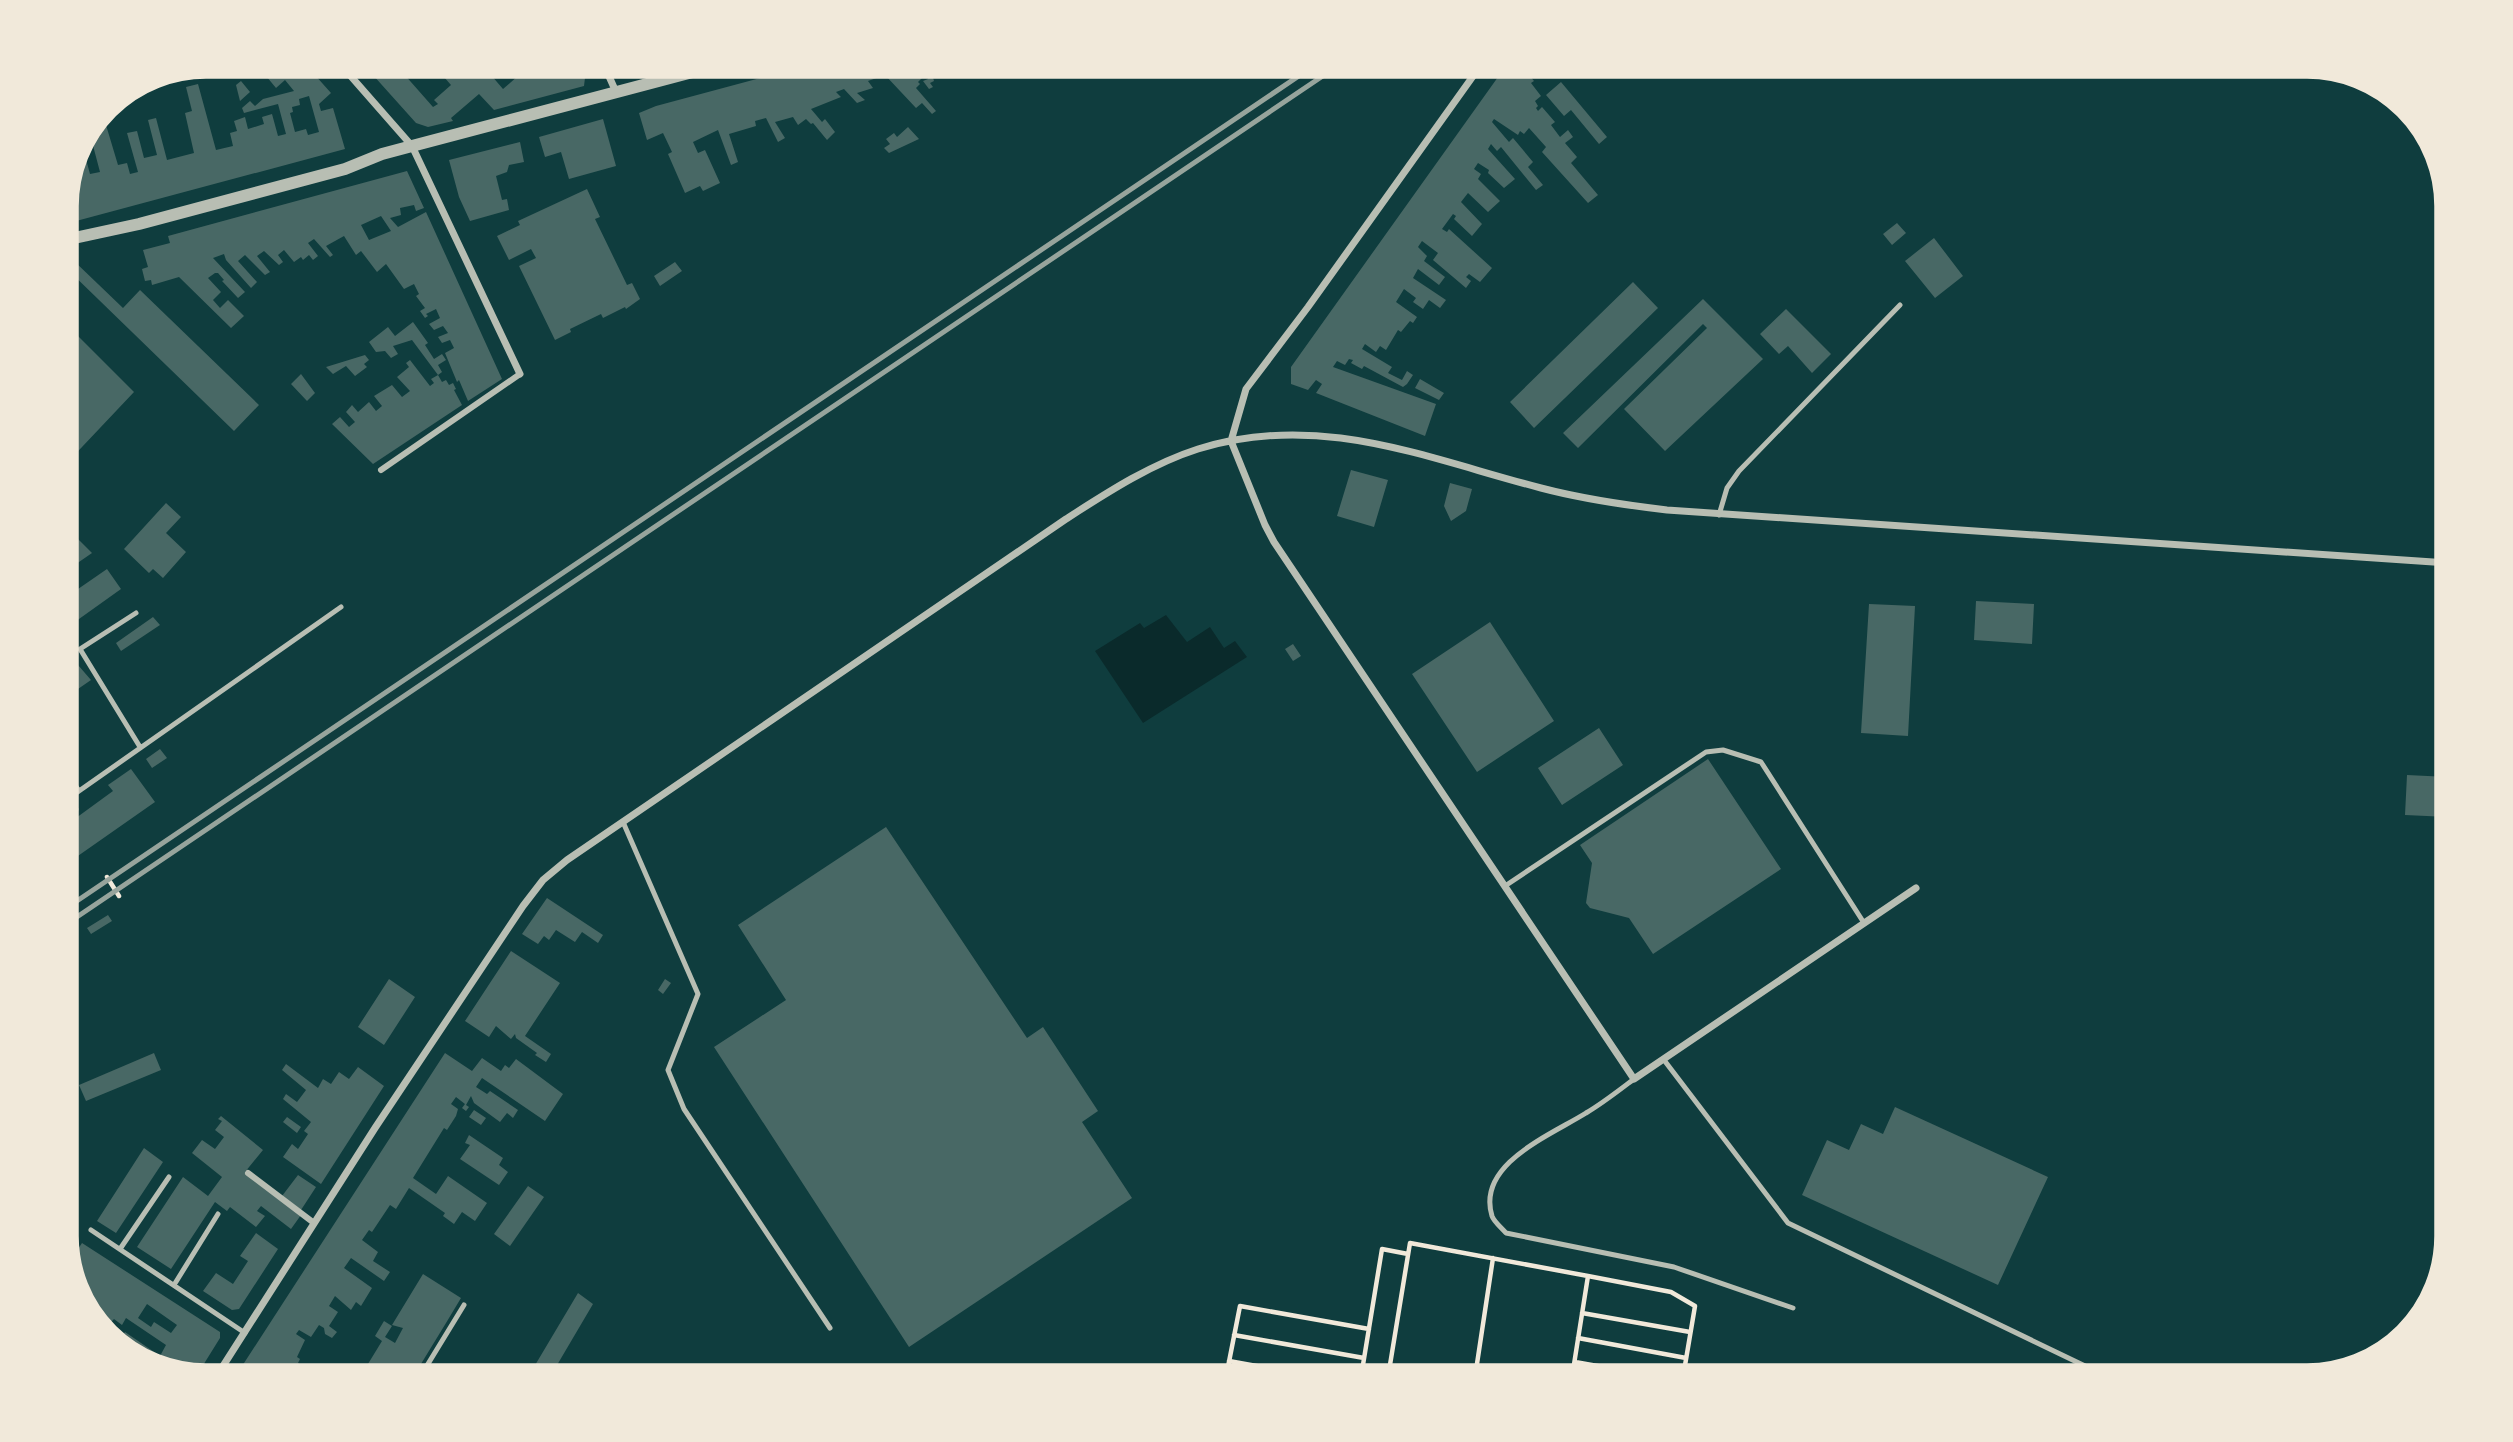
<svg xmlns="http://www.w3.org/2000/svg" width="2513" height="1442" viewBox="0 0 2513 1442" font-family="Helvetica,sans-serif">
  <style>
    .water { fill: #0a2a2b }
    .building { fill: #486865; fill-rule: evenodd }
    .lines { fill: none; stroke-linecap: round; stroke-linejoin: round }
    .path { stroke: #f1e9da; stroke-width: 4.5 }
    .service { stroke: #b8beb3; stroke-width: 5 }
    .pedestrian { stroke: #b8beb3; stroke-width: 6 }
    .minor { stroke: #b8beb3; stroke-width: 7 }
    .tertiary { stroke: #b8beb3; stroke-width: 12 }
    .rail { stroke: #97a49c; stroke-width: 5 }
    .rim { fill: none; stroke: #f1e9da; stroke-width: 3.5 }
  </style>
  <rect width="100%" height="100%" fill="#0f3d3e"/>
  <path class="water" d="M1166 615 1187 642 1210 627 1224 648 1235 641 1247 657 1143 723 1095 651 1140 623 1144 628Z"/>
  <path class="building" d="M211 65H248L234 77 232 68 213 72Z
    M257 65H306L331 93 319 104 321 111 333 108 345 149 65 224V197L75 155 84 152 90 174 100 172 91 138V128L106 125 118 165 127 163 130 174 138 172 127 133 137 131 144 158 157 155 148 120 156 118 167 160 194 153 185 113 192 111 186 87 198 84 216 150 233 146 230 133 237 131 234 121 245 117 248 129 264 124 262 117 272 114 278 136 286 134 278 104 244 113 242 108 250 101 255 106 263 99 294 91 285 80 276 88ZM309 96 319 132 308 135 306 129 295 132 290 113 293 112 292 107 300 105 299 99Z
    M364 65H396L433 107 438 104 434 100 451 85 444 77 447 74 439 65H502L491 75 503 89 519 75 510 65H574L585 78 584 86 494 110 479 94 451 118 453 121 428 127 416 123Z
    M809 65H945L950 77 945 78 942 72 932 74 934 81 930 83 933 87 929 89 923 81 928 79 926 74 918 82 920 84 916 88 936 111 932 114 922 103 916 108 885 75 868 81 873 88 857 93 865 100 857 103 844 89 836 92 841 97 811 109 822 122 825 119 835 132 827 140 813 123 811 124 806 119 798 125 793 117 775 122 785 138 778 142 766 118 755 121 756 126 729 134 738 162 731 165 718 130 693 142 698 153 705 150 720 183 703 191 700 186 685 193 668 154 672 152 663 133 647 140 639 113 656 106Z
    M955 65H976L977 69 958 74Z
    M1512 65H1521L1534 81 1531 83 1541 96 1535 101 1538 106 1536 108 1538 111 1542 107 1555 122 1551 125 1560 137 1568 130 1573 137 1565 143 1577 157 1571 163 1598 195 1588 203 1542 152 1546 147 1529 128 1524 134 1520 131 1518 135 1494 119 1492 122 1509 142 1513 138 1533 162 1528 167 1543 185 1536 190 1501 147 1497 151 1491 144 1488 149 1515 179 1504 188 1488 173 1489 170 1478 163 1474 169 1481 174 1478 179 1500 201 1488 212 1468 193 1461 202 1482 224 1472 236 1454 219 1456 216 1453 214 1442 229 1447 232 1449 229 1492 268 1480 282 1469 274 1466 277 1471 281 1466 288 1433 260 1438 253 1422 241 1418 247 1427 256 1424 261 1445 277 1439 285 1418 269 1413 278 1446 300 1440 308 1429 300 1423 309 1413 302 1416 298 1404 289 1396 302 1417 317 1413 323 1410 321 1401 332 1398 330 1386 350 1380 346 1376 352 1365 344 1362 349 1392 367 1388 373 1402 380 1407 371 1413 375 1407 384 1403 387 1364 366 1362 369 1351 363 1353 360 1349 359 1345 365 1337 361 1333 367 1436 404 1425 436 1316 393 1322 384 1316 380 1308 390 1291 384V367L1498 77Z
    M1560 65H1587L1572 78Z
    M1639 65H1659L1648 75Z
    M241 81 250 92 240 101 236 85Z
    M1561 82 1607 137 1599 144 1571 110 1564 116 1546 95Z
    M603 119 616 166 569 179 561 152 545 157 539 137Z
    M908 127 919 139 889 153 884 148 890 144 886 139 894 133 897 137Z
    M520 142 524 162 509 165 507 172 496 176 502 200 507 199 509 210 470 221 459 197 449 160Z
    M407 171 424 208 416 211 414 205 400 208 401 215 390 218 398 227 426 212 502 379 468 401 459 380 457 382 445 353 454 348 450 340 442 343 438 337 448 333 443 326 434 330 429 324 440 318 436 309 426 314 428 316 425 318 420 311 425 308 416 296 419 294 414 284 404 289 386 264 377 272 361 251 356 255 344 236 326 246 333 255 330 257 314 239 308 243 318 256 313 260 309 255 303 260 301 257 294 262 284 250 278 255 283 262 279 265 264 251 257 256 270 272 265 275 245 255 238 261 257 282 251 288 226 260 224 254 213 258 245 292 238 298 222 281 224 280 218 273H215L208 278 221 292 213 300 220 308 228 300 244 316 231 328 179 277 152 285 151 280 145 281 142 269 148 267 143 250 170 243 168 236ZM381 216 391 231 369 240 361 225Z
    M587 189 600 217 595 219 627 285 632 283 640 299 626 309 625 307 603 318 601 314 570 329 571 332 555 340 519 266 536 258 531 249 509 260 497 236 520 225 518 221Z
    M1897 223 1906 233 1892 245 1883 234Z
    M1934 238 1963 276 1935 298 1905 261Z
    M73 260 123 308 140 290 259 405 234 431 65 267V262Z
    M675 262 682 271 660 286 654 276Z
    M1633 282 1658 308 1534 428 1510 402Z
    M1703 299 1763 359 1665 451 1624 409 1707 328 1703 324 1578 448 1563 433Z
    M1786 309 1831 354 1812 373 1788 346 1779 354 1760 334Z
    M413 322 428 343 425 345 434 359 442 354 446 360 438 365 442 372 438 375 442 382 446 380 449 385 453 383 456 389 454 390 462 405 373 464 332 424 340 417 349 427 355 422 346 412 352 405 358 412 369 402 376 411 382 406 374 396 392 385 402 397 410 391 397 377 409 367 406 363 410 360 430 386 434 383 431 379 438 375 412 340 393 346 398 354 391 358 385 351 376 352 369 342 388 327 395 336Z
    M78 336 134 392 65 465V349Z
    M365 355 369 360 364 364 367 367 355 376 346 366 333 374 326 367Z
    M301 374 315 393 307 401 291 384Z
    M1420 379 1444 393 1439 400 1415 388Z
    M1351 470 1388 480 1374 527 1337 516Z
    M1450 483 1472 489 1466 511 1451 521 1444 506Z
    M166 503 181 517 166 533 186 552 163 578 153 569 149 573 124 549Z
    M67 528 92 553 66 571 65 529Z
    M107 569 121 589 65 629V598Z
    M1976 601 2034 604 2032 644 1974 640Z
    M1869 604 1915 606 1908 736 1861 733Z
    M153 617 160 625 121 651 116 643Z
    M1490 622 1554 721 1477 772 1412 674Z
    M1293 644 1301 656 1293 661 1285 649Z
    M65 650 91 680 65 698Z
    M1599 728 1623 765 1562 805 1538 768Z
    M160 749 167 758 152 768 146 759Z
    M1708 759 1781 869 1653 954 1629 918 1590 908 1586 903 1592 863 1580 845Z
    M131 769 155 802 65 865V826L113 791 108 785Z
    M2407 775 2448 777V817L2405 815Z
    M886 827 1027 1038 1043 1027 1098 1111 1082 1122 1132 1198 909 1347 714 1047 786 1000 738 925Z
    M547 898 603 935 598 943 582 932 575 942 556 930 549 940 544 936 538 944 522 934Z
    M108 915 112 921 91 934 87 928Z
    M511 951 560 983 525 1036 551 1054 546 1062 535 1055 537 1053 516 1038 515 1034 511 1039 496 1026 489 1037 465 1021Z
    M389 979 415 997 384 1045 358 1027Z
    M665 979 671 983 663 994 658 990Z
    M154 1053 161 1070 86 1101 79 1085Z
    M445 1053 472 1071 482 1058 501 1071 505 1065 509 1068 516 1059 563 1094 545 1121 482 1078 476 1087 487 1094 490 1091 518 1110 513 1118 507 1113 500 1122 474 1103 471 1096 466 1105 469 1107 466 1111 462 1108 465 1104 456 1097 451 1104 458 1109 456 1116 447 1130 444 1128 413 1178 436 1194 448 1176 487 1203 475 1221 462 1212 454 1224 443 1216 445 1213 409 1188 396 1209 390 1205 372 1232 369 1230 362 1240 378 1252 373 1261 390 1272 384 1281 351 1258 344 1268 372 1288 361 1306 356 1302 351 1310 335 1296 329 1306 338 1312 329 1326 337 1332 332 1338 325 1334 324 1328 319 1325 311 1337 299 1330 296 1334 305 1340 297 1357 300 1359 298 1363 301 1365 297 1372 289 1367 287 1370 298 1377H288L274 1369 267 1377H235Z
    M286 1064 318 1088 323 1079 331 1084 339 1072 349 1079 358 1067 384 1086 321 1184 283 1157 292 1144 298 1149 308 1134 304 1131 311 1122 283 1099 286 1094 297 1102 306 1090 282 1070Z
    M69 1089 74 1103 65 1107V1090Z
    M1895 1107 2048 1177 1998 1285 1802 1195 1827 1140 1849 1150 1861 1124 1883 1134Z
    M474 1110 486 1118 481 1125 469 1117Z
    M221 1116 263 1150 245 1172 301 1215 291 1229 261 1206 257 1211 265 1216 256 1227 230 1207 227 1211 215 1202 171 1269 137 1247 183 1177 208 1196 222 1177 192 1153 202 1140 215 1149 224 1137 215 1130 222 1121 218 1119Z
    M287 1117 301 1127 297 1133 283 1122Z
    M469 1135 503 1158 499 1165 508 1172 499 1185 460 1159 470 1145 465 1143Z
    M144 1148 163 1162 116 1233 97 1221Z
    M298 1175 316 1187 301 1210 282 1196Z
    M528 1186 544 1197 510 1246 494 1234Z
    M256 1233 278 1249 239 1309 232 1310 203 1291 216 1273 233 1284 248 1261 240 1256Z
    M82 1243 220 1332V1338L197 1375 155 1364 157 1362 121 1338 125 1332 160 1356 166 1345 126 1318 122 1325 114 1319 111 1322 96 1309 94 1312 86 1307 81 1291 86 1283 82 1281 79 1286 70 1261ZM147 1304 177 1325 171 1333 154 1322 151 1327 138 1318Z
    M423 1274 461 1298 446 1323 413 1377H360L382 1341 375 1336 384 1321 392 1326 385 1337 395 1343 403 1328 392 1325Z
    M578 1293 593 1304 550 1377H528Z"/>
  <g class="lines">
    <path class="path" d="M75 819 76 809
      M107 877 119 896
      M1588 1276 1671 1292 1695 1306 1683 1377
      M1582 1313 1690 1332
      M1234 1335 1364 1358
      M1578 1338 1686 1358
      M1229 1361 1318 1377
      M1575 1362 1659 1377
      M1226 1377 1240 1306 1369 1329
      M1361 1377 1382 1249 1408 1254
      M1388 1377 1410 1243 1588 1276 1572 1377
      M1475 1377 1493 1258"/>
    <path class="service" d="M1719 515 1727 488 1739 471 1900 305
      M136 613 80 649 140 747
      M65 771 79 791 65 801
      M79 791 341 607
      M623 822 698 994 668 1070 684 1109 830 1328
      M1505 886 1706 752 1723 750 1761 762 1864 923
      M1664 1060 1788 1223 2108 1377
      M1634 1079C1618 1091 1603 1103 1586 1113 1551 1135 1476 1164 1492 1216 1494 1222 1502 1228 1506 1233L1674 1267 1793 1308
      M91 1230 245 1333
      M120 1249 169 1177
      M174 1285 218 1214
      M420 1377 464 1305"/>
    <path class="pedestrian" d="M381 470 520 374
      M248 1173 314 1223"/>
    <path class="minor" d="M341 65 412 146 520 374
      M604 65 616 92
      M1231 441 1265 525 1274 542 1634 1079 1916 888
      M1231 441 1246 389 1308 307 1481 65
      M216 1377 375 1128 523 906 543 880 567 860 1066 519C1108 492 1151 464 1198 449 1319 411 1425 458 1541 488 1583 499 1624 505 1667 510L2448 563"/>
    <path class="tertiary" d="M65 240 139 224 345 169 382 154 412 146 719 65"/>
    <path class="rail" d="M65 909 1315 65
      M65 925 1339 65"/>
  </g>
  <path d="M0 0H2513V1442H0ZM206 77H2307A129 129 0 0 1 2436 206V1236A129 129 0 0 1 2307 1365H206A129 129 0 0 1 77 1236V206A129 129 0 0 1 206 77Z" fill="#f1e9da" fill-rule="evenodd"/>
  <path class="rim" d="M206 77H2307A129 129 0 0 1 2436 206V1236A129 129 0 0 1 2307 1365H206A129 129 0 0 1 77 1236V206A129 129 0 0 1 206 77Z"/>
</svg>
